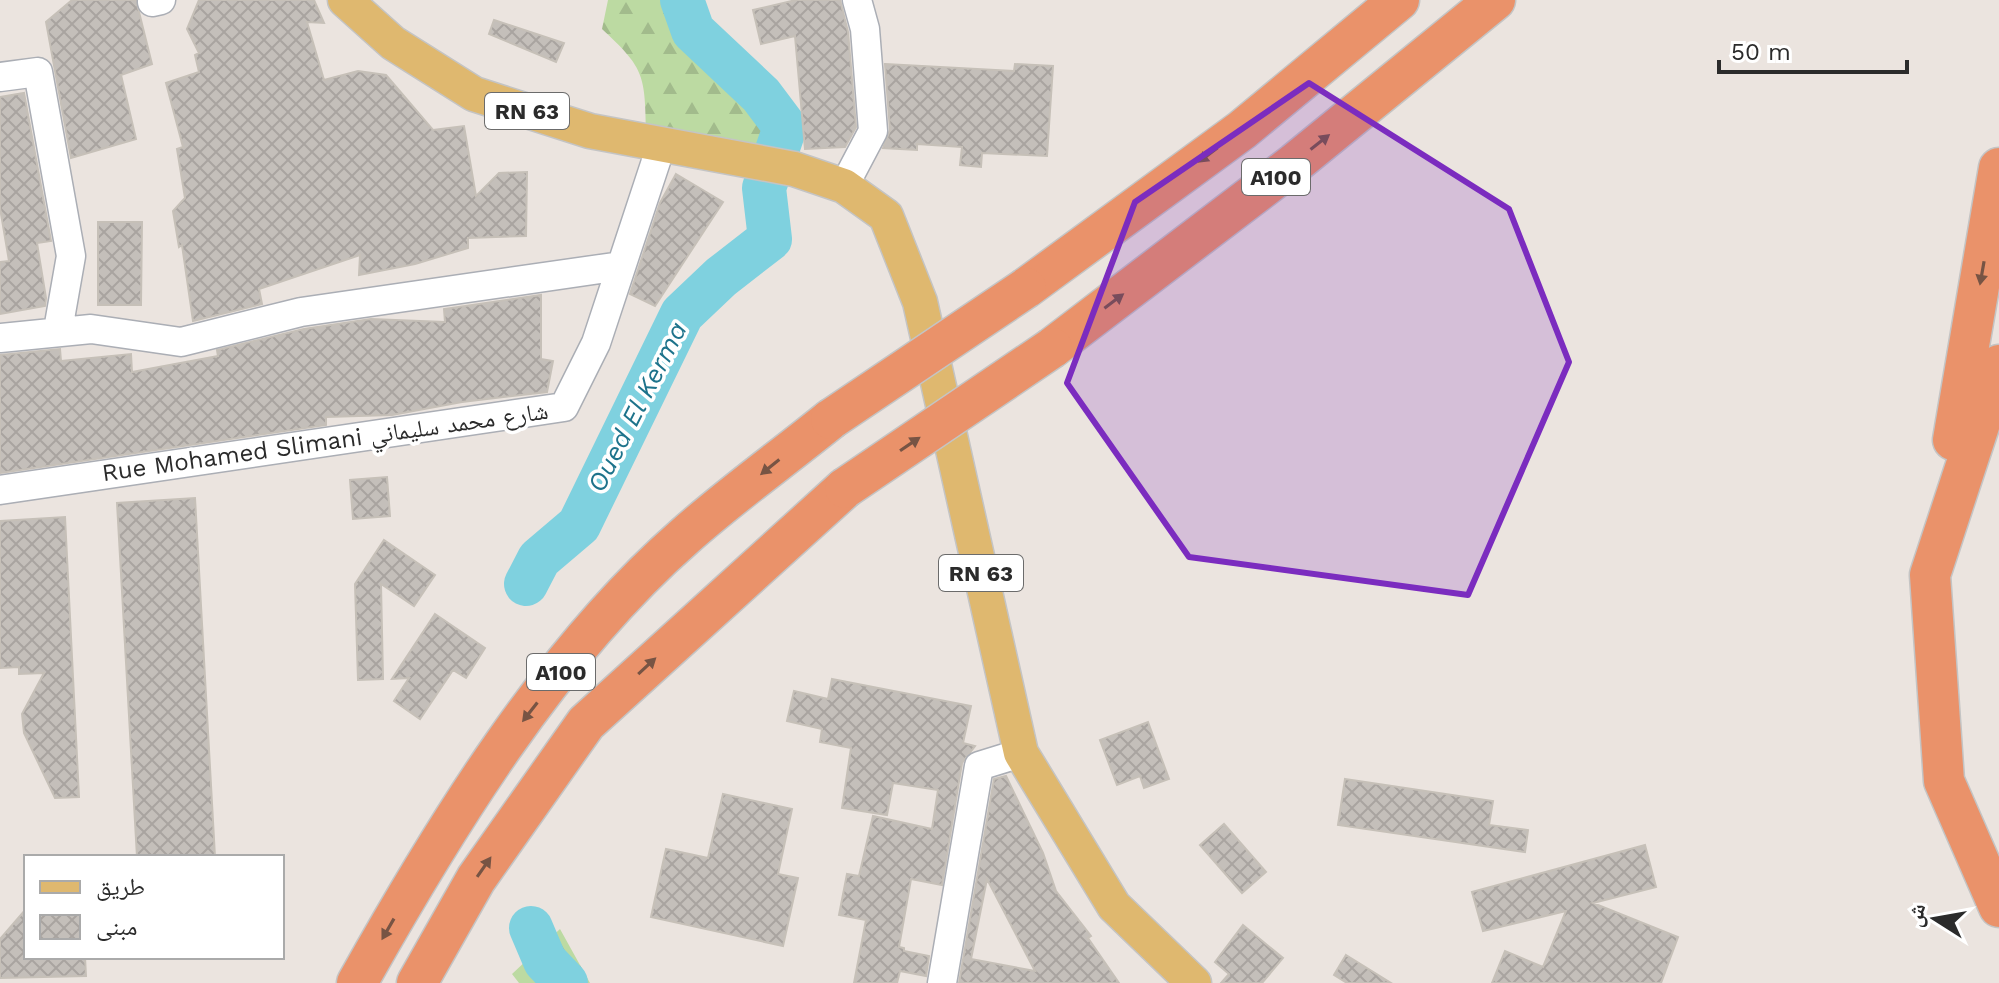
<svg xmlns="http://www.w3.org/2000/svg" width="1999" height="983" viewBox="0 0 1999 983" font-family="'Work Sans','Noto Naskh Arabic',sans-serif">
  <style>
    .forest { fill: url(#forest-firs) }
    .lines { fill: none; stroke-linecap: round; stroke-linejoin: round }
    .river { stroke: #7fd1df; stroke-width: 44 }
    .building { fill: url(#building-cross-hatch); stroke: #c6c0b8; stroke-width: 2; fill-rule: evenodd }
    .minor-casing { stroke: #abaeb5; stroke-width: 31 }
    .major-casing { stroke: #c4c4c4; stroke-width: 37 }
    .highway-casing { stroke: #c4c4c4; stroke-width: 43 }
    .minor { stroke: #fff; stroke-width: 28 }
    .major { stroke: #dfb86f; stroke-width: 34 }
    .highway { stroke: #ea926a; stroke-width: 40 }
    .highway-bridge-casing { stroke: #c4c4c4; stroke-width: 43; stroke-linecap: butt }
    .highway-bridge { stroke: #ea926a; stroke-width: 40 }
    .oneway { fill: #775444 }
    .marked { fill: #7b2cbf; fill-opacity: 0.2; stroke: #7b2cbf; stroke-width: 6; stroke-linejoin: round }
    .labels { text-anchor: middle; stroke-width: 7; stroke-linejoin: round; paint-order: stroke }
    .shield { fill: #fff; stroke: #6b6b6b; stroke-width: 2 }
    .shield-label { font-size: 22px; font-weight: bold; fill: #2b2b2b }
    .street-label { font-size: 24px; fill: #2b2b2b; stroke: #fff }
    .water-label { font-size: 26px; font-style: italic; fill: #1e738b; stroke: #fff }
  </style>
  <defs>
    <pattern id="forest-firs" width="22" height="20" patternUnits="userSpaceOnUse" patternTransform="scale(2)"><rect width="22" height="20" fill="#bcdaa2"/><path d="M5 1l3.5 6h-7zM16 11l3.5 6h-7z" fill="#a2bb8c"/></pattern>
    <pattern id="building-cross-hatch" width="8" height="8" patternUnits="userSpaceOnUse" patternTransform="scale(2)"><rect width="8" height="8" fill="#c4bfba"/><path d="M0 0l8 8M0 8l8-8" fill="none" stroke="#a9a4a0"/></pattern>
  </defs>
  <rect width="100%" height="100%" fill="#ebe4df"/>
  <path class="forest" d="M608 0H673L698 61 747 96 771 129V147L646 128C645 74 643 67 602 29Z
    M560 929 590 983H519L512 974Z"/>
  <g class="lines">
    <path class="river" d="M526 584 539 559 579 525 682 314 721 277 770 239 764 188 785 127 761 95 693 31 682 0
      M531 928 545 961 566 983"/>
  </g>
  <path class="building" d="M72 0H136L152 64 121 75 136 139 71 158 46 22Z
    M199 0H314L324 23 307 22 324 80 358 71 386 75 433 130 464 126 476 196 499 173 527 172 526 236 468 238V248L415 264 359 275 360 255 259 289 262 304 193 321 182 245 179 247 173 211 185 198 177 149 183 147 166 83 199 72 195 55 199 53 187 29Z
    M796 0H840L848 32 856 127 845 147 805 149 795 36 761 44 753 10Z
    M494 20 564 43 556 62 489 34Z
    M885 64 1014 71 1015 64 1053 66 1047 156 982 153 981 167 960 165 962 147 917 144V150L883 148 890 130Z
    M24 93 51 241 37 243 46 298 45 306 0 314V262L9 261 0 208V97Z
    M676 174 723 202 655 306 630 294 660 203Z
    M98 222H142L141 305H98Z
    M541 295V359L553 361 547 392 462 402 392 415 326 417V425L0 473V355L60 349 61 361 131 354 132 372 218 356 217 350 304 329 371 319 445 322 444 309Z
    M387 477 390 516 353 519 350 480Z
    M195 498 215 857H137L117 503Z
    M65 517 79 797 55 798 24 733 22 714 44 673 19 674V667L0 668V521Z
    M384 540 435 575 414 606 381 584 383 679 358 680 355 584Z
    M435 614 485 648 466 678 453 670 420 719 394 701 409 678 392 679Z
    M832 679 971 706 963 743 975 746 962 763 942 885 911 879 899 947 904 948V951L929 956 926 976 900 971 897 983H854L866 920 839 915 847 874 859 876 873 816 932 829 938 790 893 783 887 815 842 808 851 748 820 742 822 729 787 721 794 691 828 699Z
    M1148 722 1169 779 1144 788 1140 776 1117 785 1100 740Z
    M1006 776 1043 853 1056 891 1091 936 1088 938 1119 983H959L994 779ZM987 879 1035 971 971 959Z
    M1345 779 1493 801 1489 825 1528 830 1525 852 1338 825Z
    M723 794 792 809 778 874 798 878 783 946 651 917 666 849 708 858Z
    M1224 824 1266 872 1242 893 1200 845Z
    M1645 845 1656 887 1593 903 1678 937 1661 983H1492L1505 951 1543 967 1566 911 1483 931 1472 892Z
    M26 909V957H85L86 976 0 978V939Z
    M1243 925 1283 958 1262 983H1221L1229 974 1215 962Z
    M1346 955 1391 983H1347L1334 975Z"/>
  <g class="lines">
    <g class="minor-casing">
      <path id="minor" d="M152 2 161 0
        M0 77 38 72 71 256 58 330
        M844 186 873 131 865 29 857 0
        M0 338 91 329 181 342 301 312 621 266
        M0 490 564 407 596 343 661 146
        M942 983 979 766 1021 753"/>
    </g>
    <g class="major-casing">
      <path id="major" d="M345 0 393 43 474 94 590 131 794 169 844 186 886 216 920 302 1021 753 1114 906 1194 983"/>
    </g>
    <g class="highway-casing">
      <path id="highway" d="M1026 288 1242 130 1399 0
        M1052 348 1295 163 1495 0
        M1999 365 1930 575 1944 781 1999 907
        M1953 440 1999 168
        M357 983C444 828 550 654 685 536 731 495 783 458 831 419
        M417 983 476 879 586 723 845 488"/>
    </g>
    <use href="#minor" class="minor"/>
    <use href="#major" class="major"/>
    <use href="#highway" class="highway"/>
    <g class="highway-bridge-casing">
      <path id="highway-bridge" d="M831 419 1026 288
        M845 488 1052 348"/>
    </g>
    <use href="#highway-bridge" class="highway-bridge"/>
  </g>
  <defs><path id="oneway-solid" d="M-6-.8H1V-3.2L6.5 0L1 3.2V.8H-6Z" transform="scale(2)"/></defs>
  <g class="oneway">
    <use href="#oneway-solid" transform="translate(1320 142) rotate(-38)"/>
    <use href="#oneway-solid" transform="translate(1208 155) rotate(143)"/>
    <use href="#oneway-solid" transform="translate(1982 273) rotate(100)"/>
    <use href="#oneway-solid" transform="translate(1114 301) rotate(-37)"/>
    <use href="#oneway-solid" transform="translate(910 444) rotate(-34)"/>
    <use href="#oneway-solid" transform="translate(770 467) rotate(141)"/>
    <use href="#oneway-solid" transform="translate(647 666) rotate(-43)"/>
    <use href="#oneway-solid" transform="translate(530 712) rotate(128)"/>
    <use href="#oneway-solid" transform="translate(484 867) rotate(-55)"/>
    <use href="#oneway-solid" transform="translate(388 929) rotate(120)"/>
  </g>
  <path class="marked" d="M1309 83 1509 209 1569 362 1468 595 1189 557 1067 383 1135 202Z"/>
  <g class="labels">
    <g class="shield">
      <rect x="485" y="93" width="84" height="36" rx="6"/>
      <rect x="1242" y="159" width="68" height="36" rx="6"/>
      <rect x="939" y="555" width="84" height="36" rx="6"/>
      <rect x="527" y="654" width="68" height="36" rx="6"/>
    </g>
    <g class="shield-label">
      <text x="527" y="119">RN 63</text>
      <text x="1276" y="185">A100</text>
      <text x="981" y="581">RN 63</text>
      <text x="561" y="680">A100</text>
    </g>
    <g class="street-label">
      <text transform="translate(325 442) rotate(-8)" y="8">Rue Mohamed Slimani شارع محمد سليماني</text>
    </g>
    <g class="water-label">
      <text transform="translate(637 407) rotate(-63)" y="9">Oued El Kerma</text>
    </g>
  </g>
  <rect x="24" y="855" width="260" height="104" fill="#ffffff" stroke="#aaaaaa" stroke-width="2"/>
  <rect x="40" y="881" width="40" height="12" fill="#dfb86f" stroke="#aaaaaa" stroke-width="2"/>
  <text x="96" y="895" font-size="24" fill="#2b2b2b">طريق</text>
  <rect x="40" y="915" width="40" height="24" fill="url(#building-cross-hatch)" stroke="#aaaaaa" stroke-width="2"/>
  <text x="96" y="935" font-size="24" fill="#2b2b2b">مبنى</text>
  <g transform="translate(1935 919) rotate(281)" stroke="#ffffff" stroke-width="6" paint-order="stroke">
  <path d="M0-6L14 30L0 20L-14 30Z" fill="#2b2b2b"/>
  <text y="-12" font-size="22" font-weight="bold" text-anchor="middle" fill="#2b2b2b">ش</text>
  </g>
  <path d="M1719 60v12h188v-12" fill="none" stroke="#2b2b2b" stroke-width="4"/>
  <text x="1731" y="60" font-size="24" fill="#2b2b2b" stroke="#ffffff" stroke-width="6" paint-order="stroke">50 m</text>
</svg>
